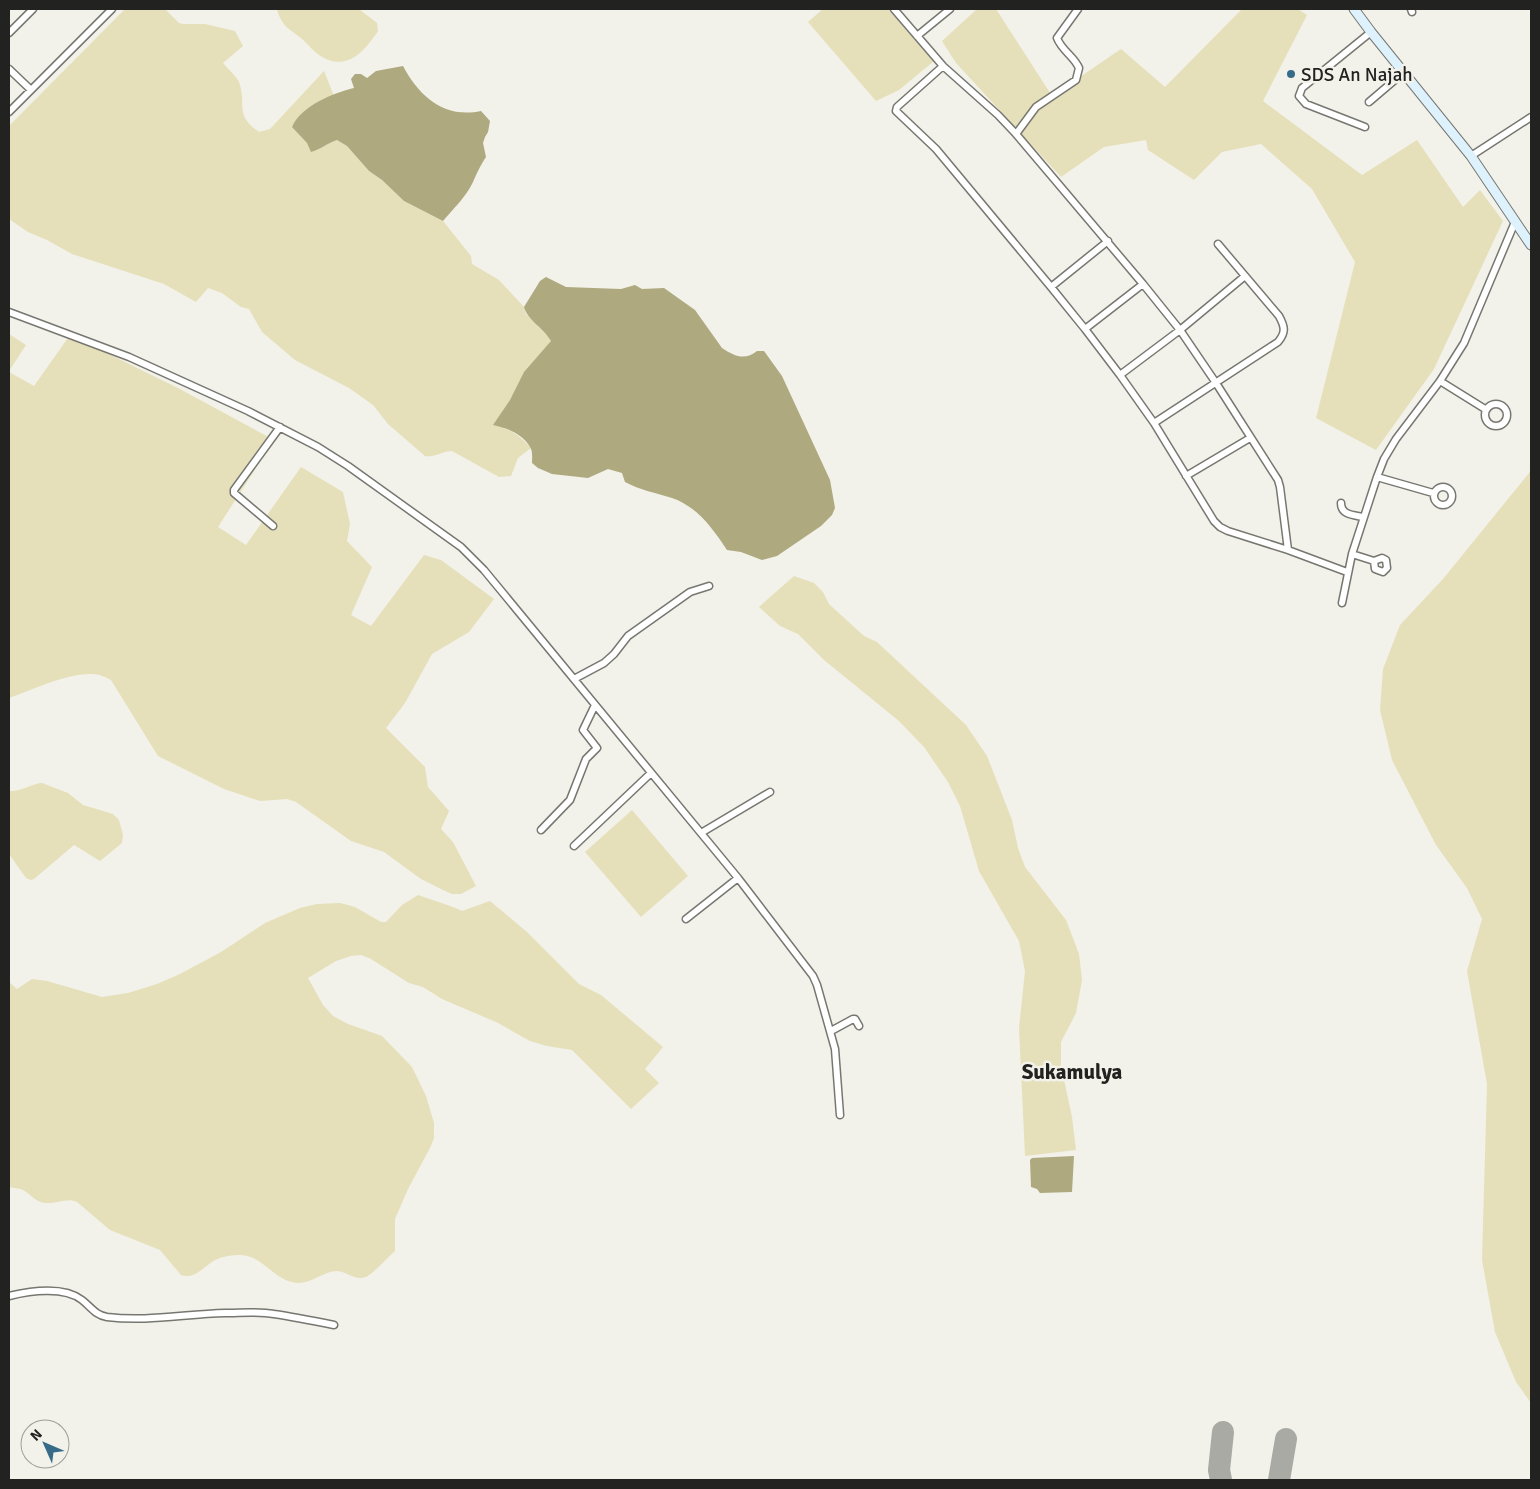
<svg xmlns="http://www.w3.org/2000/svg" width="1540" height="1489" viewBox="0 0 1540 1489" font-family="Signika,sans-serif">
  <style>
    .green { fill: #e5e0b9 }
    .water { fill: #aea97e }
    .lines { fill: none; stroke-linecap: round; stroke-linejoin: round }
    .taxiway { stroke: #aaaaa4; stroke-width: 22 }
    .street-casing { stroke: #777771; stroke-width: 9 }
    .secondary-casing { stroke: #777771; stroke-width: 11 }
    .street { stroke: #fff; stroke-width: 6 }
    .secondary { stroke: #def2fe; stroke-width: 9 }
    .poi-dot { fill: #376c88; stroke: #f2f1ea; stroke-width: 2 }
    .labels { text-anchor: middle; stroke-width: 5; stroke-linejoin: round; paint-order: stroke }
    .poi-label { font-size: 19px; fill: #222220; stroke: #f2f1ea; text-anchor: start }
    .quarter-label { font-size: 21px; font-weight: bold; fill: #222220; stroke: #f2f1ea }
  </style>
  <rect width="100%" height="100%" fill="#f2f1ea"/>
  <path class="green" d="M125 9H165L179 23 183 24H205L235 31 243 46 223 63C228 69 236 76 239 82 247 105 234 115 259 132L270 129 324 71 334 96 318 102 292 126 307 143 311 151C321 149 328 143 337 140L347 146 369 171 382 180 404 201 443 221 471 256 472 264 499 280 524 307 526 314 547 335 551 341 494 424C512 431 517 433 531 448L518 458 511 476 499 477 452 451C442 451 434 458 425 456L388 424 373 405 349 388 295 360 262 332 249 309 241 307 222 293 208 288 196 302 164 284 72 254 47 240 28 232 9 219V126Z
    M274 9H359L377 23 378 31C364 52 346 73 319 55 313 51 308 44 302 39 289 28 283 28 277 10Z
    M823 9H888L934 61 899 90 876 101 808 22Z
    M977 9H996L1052 96 1121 49 1165 87 1242 9H1298L1307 15 1263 101 1362 175 1417 140 1463 207 1480 190 1503 221 1434 369 1376 450 1316 418 1355 262 1312 189 1261 144 1222 152 1194 180 1148 150 1146 140 1104 147 1061 177 956 63 942 41Z
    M9 334 26 345 9 371Z
    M70 335 178 388 274 440 218 527 246 545 301 467 343 492 350 524 347 541 372 567 351 615 371 626 424 555 441 560 494 599 469 632 432 654 405 703 386 728 425 767 428 787 449 811 441 829 453 842 476 886 461 894H452L443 890 421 879 384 852 351 841 296 802 287 799 260 801 224 789 158 756 111 680C105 677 99 674 92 674 67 673 32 690 9 698V372L34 386Z
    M1531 468V1403L1516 1382 1495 1332 1482 1260 1487 1084 1467 971 1482 919 1467 888 1436 845 1392 760 1380 710 1383 669 1400 625 1443 579 1529 473Z
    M794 576 814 583 823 592 829 604 864 636 877 642 966 725 987 756 1012 820 1018 848 1025 867 1066 920 1079 954 1082 980 1076 1013 1061 1042V1066L1072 1117 1076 1150 1025 1156 1019 1028 1025 971 1019 941 979 871 960 806 948 782 924 747 899 721 824 660 798 634 780 626 759 607Z
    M42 783 68 793 83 805 113 814 119 820 123 835 122 843 100 861 74 845 34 879 31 880 26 878 9 854V791C21 792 30 784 42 783Z
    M632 810 688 876 641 917 585 852Z
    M418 895 453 907 462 911 490 901 527 932 579 984 601 995 663 1047 645 1069 659 1083 631 1109 572 1050 547 1046 530 1041 496 1022 442 999 423 987 409 983 371 959 361 955 351 956 336 961 308 978 323 1005 333 1016 348 1024 382 1036 412 1067 426 1096 434 1123V1138L430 1148 408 1189 395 1219V1251C387 1258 374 1273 366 1277 354 1281 347 1271 336 1271 321 1272 308 1287 292 1282 273 1278 262 1256 241 1255 233 1255 223 1256 215 1260 204 1266 195 1280 181 1275L160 1250 110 1230 77 1202C67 1197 57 1204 45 1203 35 1202 30 1193 21 1189 17 1188 12 1188 9 1187V982L17 989 32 979 47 981 102 997 128 993 157 984 180 974 221 952 265 923 300 908 317 904 340 903 355 907 381 922H386L402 905Z"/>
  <path class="water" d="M403 66C419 96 444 119 481 111L490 121 488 132 485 137 483 143 486 157C480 166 477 173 473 182 466 197 453 209 443 221L404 201 382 180 369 171 347 146 337 140C328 143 321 149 311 152L307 143 292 127C301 106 333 93 354 88L351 79 355 74H361L367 78 376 71Z
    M546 277 566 287 621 289 635 285 642 289 664 288 695 310 722 348C734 356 745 361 757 351H764L782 376 830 480 835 508 832 515 821 526 777 556 762 560 741 552 727 550C713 529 698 507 672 498 656 493 640 490 625 482L622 473 608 469 588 478 552 474 538 468 532 463C532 458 533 451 530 447 523 434 507 428 493 425L510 400 524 372 551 341C544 328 528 321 524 307L540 281Z
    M1074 1156 1072 1192 1040 1193 1037 1189 1031 1187 1030 1160 1032 1158Z"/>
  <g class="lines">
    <path class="taxiway" d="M1221 1480 1219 1470 1223 1432
      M1279 1480 1286 1439"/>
    <g class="street-casing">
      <path id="street" d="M894 9 943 66 998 115 1016 134 1143 284 1180 330 1216 383 1278 480 1280 487 1288 550
        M1411 9 1412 12
        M9 33 33 9
        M917 36 950 9
        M943 66 897 107 896 111 936 149 1051 287 1085 329 1120 375 1154 423 1214 521 1220 527 1228 531 1288 550 1347 572
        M9 69 31 90
        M1369 102 1403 73
        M9 112 112 9
        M1365 127 1306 104 1299 96 1302 88 1371 32
        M1016 134 1036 107 1076 80 1079 68C1074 56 1062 51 1057 38L1078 9
        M1471 156 1531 117
        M1051 287 1108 241
        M9 312 129 357 248 411 318 447 348 466 461 547 484 570 738 878 813 976 817 985 835 1049 840 1115
        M1085 329 1143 284
        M1120 375 1180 330 1245 276
        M1440 381 1485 409
        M1485 415a11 11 0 1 1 22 0a11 11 0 1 1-22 0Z
        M1154 423 1278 342C1286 332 1285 327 1279 316L1218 244
        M1186 476 1250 438
        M1377 477 1433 493
        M1434 496a9 9 0 1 1 18 0a9 9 0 1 1-18 0Z
        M1341 503C1341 515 1353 515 1363 517
        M273 526 234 493V490L280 427
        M1352 554 1374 561
        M1382 558 1386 560 1387 568 1383 572 1375 569 1374 561Z
        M1342 603 1352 554 1377 477 1384 459 1396 439 1440 381 1464 343 1515 222
        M574 679 604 663 614 654 628 636 690 592 709 586
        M541 830 570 800 586 759 597 748 583 730 595 705
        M701 833 770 792
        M574 846 651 773
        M686 919 738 878
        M831 1031 853 1019H855L859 1026
        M9 1296C30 1291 64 1286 82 1300 91 1307 95 1315 107 1317 146 1322 185 1314 225 1313 240 1313 258 1311 274 1314 294 1317 314 1321 334 1325"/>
    </g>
    <g class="secondary-casing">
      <path id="secondary" d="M1354 9 1371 32 1471 156 1531 245"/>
    </g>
    <use href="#street" class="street"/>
    <use href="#secondary" class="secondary"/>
  </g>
  <circle class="poi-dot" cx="1291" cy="74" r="5"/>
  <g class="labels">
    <g class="poi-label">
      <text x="1301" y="81">SDS An Najah</text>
    </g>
    <g class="quarter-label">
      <text x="1072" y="1079">Sukamulya</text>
    </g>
  </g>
  <rect width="1540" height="1489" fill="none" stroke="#222220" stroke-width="20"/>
  <g transform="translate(45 1444) rotate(315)"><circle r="24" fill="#f2f1ea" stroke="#9f9e99"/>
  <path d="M0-4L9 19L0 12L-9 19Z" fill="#376c88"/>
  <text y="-8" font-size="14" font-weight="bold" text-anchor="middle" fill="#222220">N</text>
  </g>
</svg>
